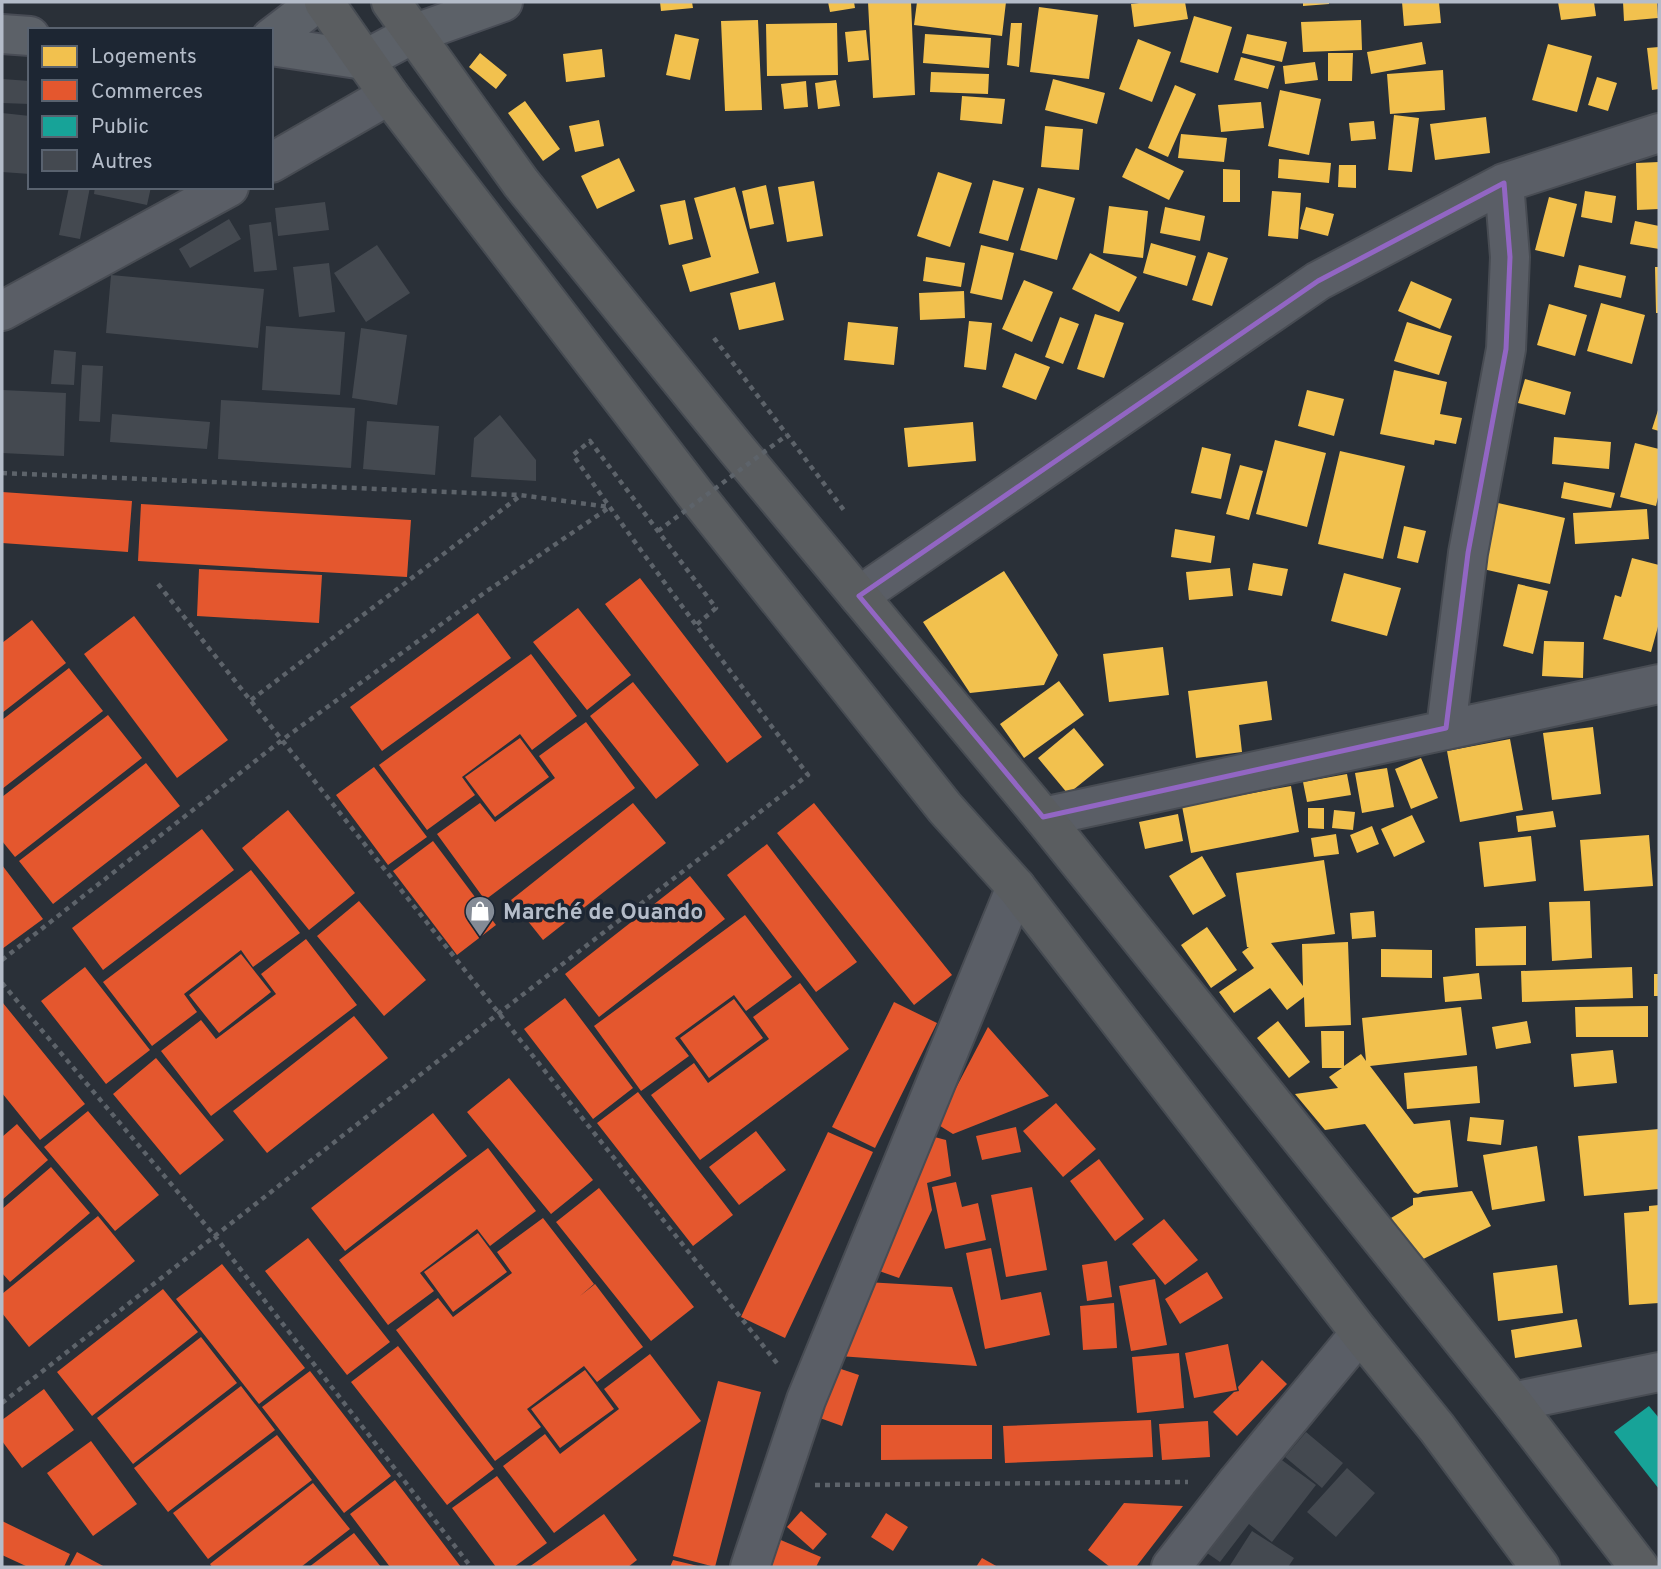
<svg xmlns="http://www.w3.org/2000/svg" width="1661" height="1569" viewBox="0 0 1661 1569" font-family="Overpass,sans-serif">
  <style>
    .homes { fill: #f2c14e }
    .shops { fill: #e4572e }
    .public { fill: #17a398 }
    .building { fill: #444950 }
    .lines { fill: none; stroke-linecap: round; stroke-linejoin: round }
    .minor-casing { stroke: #484c53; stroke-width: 42 }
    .major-casing { stroke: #484c55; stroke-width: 42 }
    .highway-casing { stroke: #474c53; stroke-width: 42 }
    .path { stroke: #5d636a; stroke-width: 4.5; stroke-dasharray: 5 5; stroke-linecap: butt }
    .minor { stroke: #5a5e66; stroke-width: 38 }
    .major { stroke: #5c6168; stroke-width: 38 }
    .highway { stroke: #5a5d60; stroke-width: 38 }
    .path-bridge { stroke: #5d636a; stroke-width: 4.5; stroke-dasharray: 5 5; stroke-linecap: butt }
    .marked { fill: none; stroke: #9266c3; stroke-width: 5; stroke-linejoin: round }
    .labels { text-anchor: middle; stroke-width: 7; stroke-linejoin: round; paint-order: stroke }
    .poi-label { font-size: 23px; font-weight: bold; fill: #b4bcc9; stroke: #1d2633; text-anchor: start }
  </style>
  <rect width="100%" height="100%" fill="#2a3038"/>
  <path class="homes" d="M660 2H692L693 8 661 11Z
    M828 2H854L855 8 830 12Z
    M868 2H911L915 95 873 98Z
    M917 2H1006L1002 36 914 25Z
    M1147 2H1185L1188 19 1134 27 1131 4Z
    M1303 2H1329V4L1303 6Z
    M1402 2H1439L1441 23 1404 26Z
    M1558 2H1594L1596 16 1561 20Z
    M1623 2H1657L1658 18 1624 21Z
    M1039 7 1098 15 1089 79 1030 72Z
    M1194 16 1232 27 1218 73 1180 62Z
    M758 20 762 110 725 111 721 21Z
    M1361 20 1362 50 1303 52 1301 22Z
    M837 23 838 75 767 76 766 24Z
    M1011 23H1022L1019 67 1007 65Z
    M866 30 869 60 848 62 845 32Z
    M675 34 699 39 690 80 666 75Z
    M925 34 991 38 989 68 923 63Z
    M1247 34 1287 42 1282 62 1242 53Z
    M1138 39 1171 52 1152 102 1119 89Z
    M1422 42 1426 64 1371 74 1367 52Z
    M1548 44 1592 56 1577 112 1532 100Z
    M1659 47V89L1652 90 1647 48Z
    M602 49 605 77 566 82 563 54Z
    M480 53 507 75 496 89 469 67Z
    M1328 53H1353L1352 81H1328Z
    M1241 57 1275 66 1268 89 1234 80Z
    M1315 62 1318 80 1285 84 1283 66Z
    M1443 70 1445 110 1390 114 1387 74Z
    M931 72 989 74 988 94 930 92Z
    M1597 77 1617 83 1608 111 1588 105Z
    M1053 79 1105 93 1097 124 1045 110Z
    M836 80 840 106 818 109 815 83Z
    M806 81 808 107 784 109 781 84Z
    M1175 85 1196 94 1168 157 1148 148Z
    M1280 90 1321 99 1309 155 1268 146Z
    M962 96 1005 99 1002 124 960 120Z
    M525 101 560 149 543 161 508 113Z
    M1261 102 1264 128 1221 132 1218 105Z
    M1394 115 1419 118 1412 172 1388 170Z
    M1486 117 1490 153 1435 160 1430 124Z
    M599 120 604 146 575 152 569 126Z
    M1374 121 1376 139 1351 141 1349 123Z
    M1045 126 1083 129 1079 170 1041 167Z
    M1181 134 1227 138 1224 162 1178 158Z
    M1136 148 1184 171 1169 200 1122 177Z
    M619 158 635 191 597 209 581 176Z
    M1279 159 1331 163 1329 183 1278 178Z
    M1659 162V209L1637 210 1636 163Z
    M1339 165H1356V188L1338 187Z
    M1223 169 1240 170V202H1223Z
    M938 172 972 183 950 247 917 236Z
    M993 180 1024 188 1008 241 979 233Z
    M814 181 823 236 787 242 778 187Z
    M766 185 774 224 750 229 742 191Z
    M735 187 759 273 690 292 682 265 711 257 694 198Z
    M1038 188 1075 198 1057 260 1020 250Z
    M1272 191 1301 193 1298 239 1268 236Z
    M1585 191 1616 196 1612 223 1581 217Z
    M1549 197 1577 204 1564 257 1535 250Z
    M685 200 693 239 669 245 660 205Z
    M1109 206 1148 211 1143 258 1103 253Z
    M1165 207 1205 216 1200 241 1160 233Z
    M1306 207 1334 214 1328 236 1300 229Z
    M1635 221 1659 226V249L1630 244Z
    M1151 243 1196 256 1187 286 1143 273Z
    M981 245 1014 253 1002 300 970 293Z
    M1208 252 1228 258 1212 306 1192 300Z
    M1090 253 1137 277 1119 312 1072 289Z
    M926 257 965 263 961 287 923 281Z
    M1579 265 1626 276 1621 298 1574 287Z
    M1655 267H1659V313H1656Z
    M1024 280 1053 292 1032 342 1002 329Z
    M1411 281 1452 299 1440 329 1398 311Z
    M775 282 784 320 739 330 730 293Z
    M964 291 965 318 920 320 919 293Z
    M1601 303 1645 315 1632 364 1587 351Z
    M1549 304 1587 315 1575 356 1537 345Z
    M1095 314 1124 323 1104 378 1077 369Z
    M1060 317 1079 324 1063 364 1045 357Z
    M969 321 992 323 986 370 964 367Z
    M848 322 898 327 894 365 844 360Z
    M1407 322 1452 336 1439 375 1394 361Z
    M1015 353 1050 367 1036 400 1002 387Z
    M1394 370 1447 382 1440 414 1462 418 1456 444 1435 440 1434 445 1380 434Z
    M1525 379 1571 392 1565 415 1518 403Z
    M1307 390 1344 399 1334 436 1298 426Z
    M1659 407V431L1652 429Z
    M973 422 976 461 908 467 904 428Z
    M1554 437 1611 442 1609 469 1552 464Z
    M1275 440 1326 453 1307 527 1256 514Z
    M1635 443 1659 449V493L1656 506 1620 497Z
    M1202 447 1231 454 1221 499 1191 493Z
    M1340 451 1405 466 1383 559 1318 544Z
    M1240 465 1263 471 1249 520 1226 514Z
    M1564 482 1615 493 1611 508 1561 498Z
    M1498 503 1565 518 1550 584 1483 569Z
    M1647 509 1649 539 1575 544 1573 513Z
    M1404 526 1426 531 1418 563 1397 558Z
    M1175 529 1215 536 1211 563 1171 557Z
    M1632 558 1659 565V623L1651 652 1603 639 1615 595 1621 597Z
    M1253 563 1288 569 1282 596 1248 590Z
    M1230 568 1233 596 1189 600 1186 572Z
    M1004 571 1058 655 1044 685 970 693 923 622Z
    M1344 573 1401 588 1387 636 1331 621Z
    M1518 584 1548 591 1533 654 1503 646Z
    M1544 641 1584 642 1583 678 1542 676Z
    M1163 647 1169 695 1109 702 1103 654Z
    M1059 681 1084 715 1024 758 1000 724Z
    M1267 681 1272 720 1239 725 1242 752 1196 758 1188 691Z
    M1593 727 1601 794 1552 800 1543 733Z
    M1074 728 1104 765 1068 794 1038 758Z
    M1510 739 1523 810 1460 822 1447 751Z
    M1421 758 1438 798 1411 809 1395 769Z
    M1387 768 1394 807 1362 813 1355 773Z
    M1347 774 1351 795 1307 802 1303 782Z
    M1291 786 1299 832 1191 853 1182 806Z
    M1308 808H1324V829L1308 828Z
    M1334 810 1355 812 1353 830 1332 828Z
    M1553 811 1556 827 1518 832 1516 816Z
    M1178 814 1183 841 1145 849 1139 822Z
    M1412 815 1425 842 1394 857 1381 829Z
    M1372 826 1379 844 1357 853 1350 835Z
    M1336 834 1339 854 1314 857 1311 838Z
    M1649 835 1653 886 1584 891 1580 840Z
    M1531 836 1536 881 1484 887 1479 842Z
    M1202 856 1226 896 1193 915 1169 876Z
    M1324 860 1335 934 1271 943 1303 986 1302 944 1348 942 1351 1025 1305 1027 1304 997 1287 1010 1270 988 1234 1013 1219 992 1254 968 1242 952 1249 947H1247L1236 873Z
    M1590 901 1592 958 1552 961 1549 902Z
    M1374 911 1376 937 1352 939 1350 913Z
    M1526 926V965L1476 966 1475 928Z
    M1207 927 1237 970 1211 988 1181 945Z
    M1381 949 1432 950V978L1381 977Z
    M1632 967 1633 998 1522 1002 1521 971Z
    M1479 973 1482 999 1445 1002 1443 977Z
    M1654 974H1659V996H1654Z
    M1648 1006V1037H1576L1575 1007Z
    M1461 1007 1467 1055 1370 1066 1414 1124 1450 1120 1458 1187 1423 1191 1418 1194 1414 1192 1365 1124 1325 1130 1295 1094 1338 1088 1329 1077 1342 1068H1322L1321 1031H1344V1066L1361 1054 1366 1061 1362 1018Z
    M1278 1021 1310 1062 1289 1078 1257 1038Z
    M1527 1021 1531 1043 1496 1049 1492 1027Z
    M1613 1050 1617 1083 1574 1087 1571 1054Z
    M1477 1066 1480 1103 1407 1109 1404 1073Z
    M1470 1117 1504 1120 1501 1145 1467 1141Z
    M1659 1129V1189L1584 1196 1578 1136Z
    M1537 1146 1545 1201 1492 1210 1483 1155Z
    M1472 1191 1491 1226 1417 1262 1391 1218 1413 1205V1198Z
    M1659 1205V1303L1629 1305 1624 1213 1649 1211V1206Z
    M1557 1265 1563 1313 1498 1321 1493 1273Z
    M1577 1319 1582 1347 1515 1358 1511 1330Z"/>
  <path class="shops" d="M2 492 132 501 128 552 2 543Z
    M141 504 411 520 407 577 138 561Z
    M199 569 322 575 319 623 197 616Z
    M640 578 762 737 727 763 605 604Z
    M578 608 631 675 587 710 533 642Z
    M478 613 511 658 382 751 350 707Z
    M134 616 228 740 177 778 84 654Z
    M32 620 66 663 2 713V643Z
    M531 654 577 716 532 750 520 734 462 777 475 795 427 830 379 765Z
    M69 668 103 711 2 789V720Z
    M633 682 699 765 656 799 590 716Z
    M108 715 142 758 15 857 2 841V797Z
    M586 722 635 788 485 900 437 834 480 803 495 822 555 778 539 756Z
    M520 738 549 777 495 817 465 777Z
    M146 763 180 806 53 904 19 861Z
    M374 767 427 837 388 865 336 795Z
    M633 803 666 843 543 940 511 900Z
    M814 803 952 975 914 1005 777 833Z
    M288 810 355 893 309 930 242 848Z
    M202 829 234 870 103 970 72 928Z
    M433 841 496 925 457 955 393 871Z
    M767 844 857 962 816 992 727 875Z
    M2 865 43 919 2 949Z
    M251 870 300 933 253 967 241 950 184 994 197 1012 152 1046 103 982Z
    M690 876 725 919 599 1017 565 974Z
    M359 901 426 980 384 1016 317 936Z
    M745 915 792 977 746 1011 734 995 675 1038 689 1056 641 1091 594 1026Z
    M306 939 357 1005 211 1116 161 1051 201 1020 216 1039 276 994 261 974Z
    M241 954 271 992 219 1033 189 995Z
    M85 967 150 1050 106 1084 41 1001Z
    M800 983 849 1049 700 1160 651 1095 694 1063 708 1083 769 1039 753 1017Z
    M565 998 633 1088 593 1119 524 1029Z
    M734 999 763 1038 709 1078 680 1038Z
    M894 1002 937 1023 875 1148 832 1127Z
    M3 1003 85 1104 40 1140 2 1093Z
    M354 1016 388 1058 267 1153 233 1111Z
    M988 1027 1049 1096 953 1134 937 1124Z
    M156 1058 224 1140 180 1175 113 1094Z
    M509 1078 593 1180 551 1214 467 1112Z
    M638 1092 733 1215 693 1246 597 1123Z
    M1056 1103 1096 1149 1063 1177 1023 1131Z
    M88 1111 159 1195 115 1231 44 1147Z
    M433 1113 467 1156 345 1251 311 1208Z
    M17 1124 48 1160 2 1200V1137Z
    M1016 1127 1021 1152 982 1160 976 1136Z
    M756 1131 786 1170 739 1205 709 1167Z
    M828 1132 873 1152 785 1338 741 1317Z
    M919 1133 946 1140 951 1176 927 1183 932 1210 899 1278 865 1266Z
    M488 1148 536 1211 490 1246 477 1229 420 1273 434 1291 388 1325 339 1260Z
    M1099 1159 1144 1219 1115 1241 1070 1181Z
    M51 1167 90 1213 10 1282 2 1273V1209Z
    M956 1182 962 1207 978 1203 986 1240 945 1249 932 1187Z
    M1032 1187 1047 1270 1006 1277 991 1195Z
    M599 1188 694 1307 651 1341 556 1222Z
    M98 1216 135 1261 29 1347 2 1313V1294Z
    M543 1218 594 1284 580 1296 595 1284 643 1347 597 1382 584 1366 527 1409 541 1427 495 1461 396 1330 438 1298 453 1317 512 1273 497 1252Z
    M1164 1219 1198 1260 1165 1285 1132 1244Z
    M478 1233 507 1272 453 1312 424 1272Z
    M308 1238 390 1342 347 1375 265 1271Z
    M991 1248 1001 1300 1041 1292 1050 1335 985 1349 966 1253Z
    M1107 1261 1112 1297 1087 1301 1082 1265Z
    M222 1264 305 1368 259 1404 176 1299Z
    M1207 1272 1223 1298 1180 1324 1165 1299Z
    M1155 1279 1167 1345 1131 1351 1119 1286Z
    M866 1282 952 1287 977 1366 839 1356Z
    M163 1289 198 1332 92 1416 57 1372Z
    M1114 1303 1117 1348 1083 1350 1080 1306Z
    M201 1337 237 1383 133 1464 97 1418Z
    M1228 1344 1237 1390 1194 1398 1185 1353Z
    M398 1346 494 1469 447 1505 351 1382Z
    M1179 1353 1184 1408 1137 1413 1132 1357Z
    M650 1354 701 1421 554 1533 503 1466 545 1434 560 1454 619 1409 604 1389Z
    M1262 1360 1287 1384 1237 1436 1213 1412 1234 1392 1239 1391 1238 1387Z
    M823 1363 859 1375 842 1426 806 1413Z
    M585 1370 614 1409 560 1448 531 1409Z
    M310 1371 391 1476 344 1513 262 1407Z
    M718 1381 761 1392 715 1567 673 1556Z
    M241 1386 275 1430 168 1512 134 1468Z
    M44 1389 74 1430 22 1468 2 1441V1420Z
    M1151 1420 1153 1457 1005 1463 1003 1426Z
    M1208 1421 1210 1457 1162 1460 1159 1424Z
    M881 1425H992V1459L881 1460Z
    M277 1435 312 1480 208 1559 173 1513Z
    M91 1441 137 1504 93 1536 47 1473Z
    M497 1476 547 1543 514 1567H496L452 1508Z
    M395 1480 461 1567H390L350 1514Z
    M313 1483 350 1529 301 1567H212L210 1564Z
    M1124 1503 1183 1506 1136 1567H1110L1088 1550Z
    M801 1511 827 1534 813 1550 787 1527Z
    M886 1513 908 1527 893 1551 871 1537Z
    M604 1514 637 1560 628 1567H529Z
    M2 1521 70 1554 64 1567H28L2 1555Z
    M354 1533 381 1567H309Z
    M776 1538 821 1557 816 1567H763Z
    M77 1552 105 1567H69Z
    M982 1558 998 1567H976Z
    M673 1560 698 1566V1567H670Z"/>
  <path class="public" d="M1649 1406 1659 1418V1489L1614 1432Z"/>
  <path class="building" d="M2 79 30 81V104L2 103Z
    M2 113 30 116V174L2 172Z
    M69 187H90L80 239 59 235Z
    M95 187H151L147 205 94 194Z
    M325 202 329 230 278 236 275 208Z
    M229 219 241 239 190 268 179 249Z
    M271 222 277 270 254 272 249 225Z
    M377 245 410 293 366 322 334 273Z
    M329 263 335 312 299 317 293 267Z
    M111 275 264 289 258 348 106 333Z
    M266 326 345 332 340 395 262 390Z
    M361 328 407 335 397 405 352 398Z
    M54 350 76 352 74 385 51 384Z
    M82 365 103 366 100 422 79 421Z
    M2 390 66 393 64 456 2 453Z
    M221 400 355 408 351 468 218 459Z
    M112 414 210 422 207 449 110 442Z
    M500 415 536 460V481L471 477 474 438Z
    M367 421 439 426 435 475 363 469Z
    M1306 1432 1343 1463 1322 1488 1285 1457Z
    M1279 1458 1316 1485 1272 1542 1249 1524 1220 1562 1207 1553Z
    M1347 1468 1375 1493 1336 1537 1307 1512Z
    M1252 1531 1294 1558 1288 1567H1229Z"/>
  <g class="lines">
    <g class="minor-casing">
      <path id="minor" d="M271 163 389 95
        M2 311 229 187
        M859 596 1318 281 1504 183 1659 133
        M1446 728 1468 553 1506 349 1510 257 1504 183
        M1043 817 1659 684
        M1512 1402 1659 1372
        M750 1567 806 1400 1016 887
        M1171 1567 1238 1481 1360 1333"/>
    </g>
    <g class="major-casing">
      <path id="major" d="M2 34 30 36
        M271 38 318 2
        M271 46 364 60 413 34 503 2"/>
    </g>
    <g class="highway-casing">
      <path id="highway" d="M324 2 389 95 695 494 945 808 1016 887 1360 1333 1437 1428 1540 1567
        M391 2 521 183 734 446 1043 817 1512 1402 1639 1567"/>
    </g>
    <path class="path" d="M714 338 846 513
      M2 473 520 495 609 507
      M158 584 780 1367
      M251 700 520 496
      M2 960 282 740 487 591 610 507
      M2 983 214 1235 471 1567
      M2 1403 499 1013 808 775C729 669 649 564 573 455L590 441 716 608 696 625
      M815 1485 1188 1482"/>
    <use href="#minor" class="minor"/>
    <use href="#major" class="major"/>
    <use href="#highway" class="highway"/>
    <path class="path-bridge" d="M658 531 787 435"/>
  </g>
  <path class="marked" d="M1504 183 1510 257 1506 349 1468 553 1446 728 1043 817 859 596 1318 281Z"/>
  <defs>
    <g id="shop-pin" transform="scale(1.575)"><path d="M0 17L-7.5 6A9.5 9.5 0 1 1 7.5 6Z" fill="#848b96" stroke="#1d2633"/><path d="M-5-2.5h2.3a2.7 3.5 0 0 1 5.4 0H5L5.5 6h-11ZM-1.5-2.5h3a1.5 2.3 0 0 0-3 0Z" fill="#fff"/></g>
  </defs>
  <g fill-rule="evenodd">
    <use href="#shop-pin" x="480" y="911"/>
  </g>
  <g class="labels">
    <g class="poi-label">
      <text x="503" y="919">Marché de Ouando</text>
    </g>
  </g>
  <rect width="1661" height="1569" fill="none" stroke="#b4bcc9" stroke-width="7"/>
  <rect x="28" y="28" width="245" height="161" fill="#1d2633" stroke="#59626f" stroke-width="2"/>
  <rect x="42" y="46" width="35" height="21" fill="#f2c14e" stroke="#59626f" stroke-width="2"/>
  <text x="91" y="63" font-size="21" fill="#b4bcc9">Logements</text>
  <rect x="42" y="80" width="35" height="21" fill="#e4572e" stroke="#59626f" stroke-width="2"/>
  <text x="91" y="98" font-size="21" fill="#b4bcc9">Commerces</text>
  <rect x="42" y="116" width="35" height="21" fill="#17a398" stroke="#59626f" stroke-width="2"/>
  <text x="91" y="133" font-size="21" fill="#b4bcc9">Public</text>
  <rect x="42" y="150" width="35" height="21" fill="#444950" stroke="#59626f" stroke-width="2"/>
  <text x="91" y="168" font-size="21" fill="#b4bcc9">Autres</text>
</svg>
